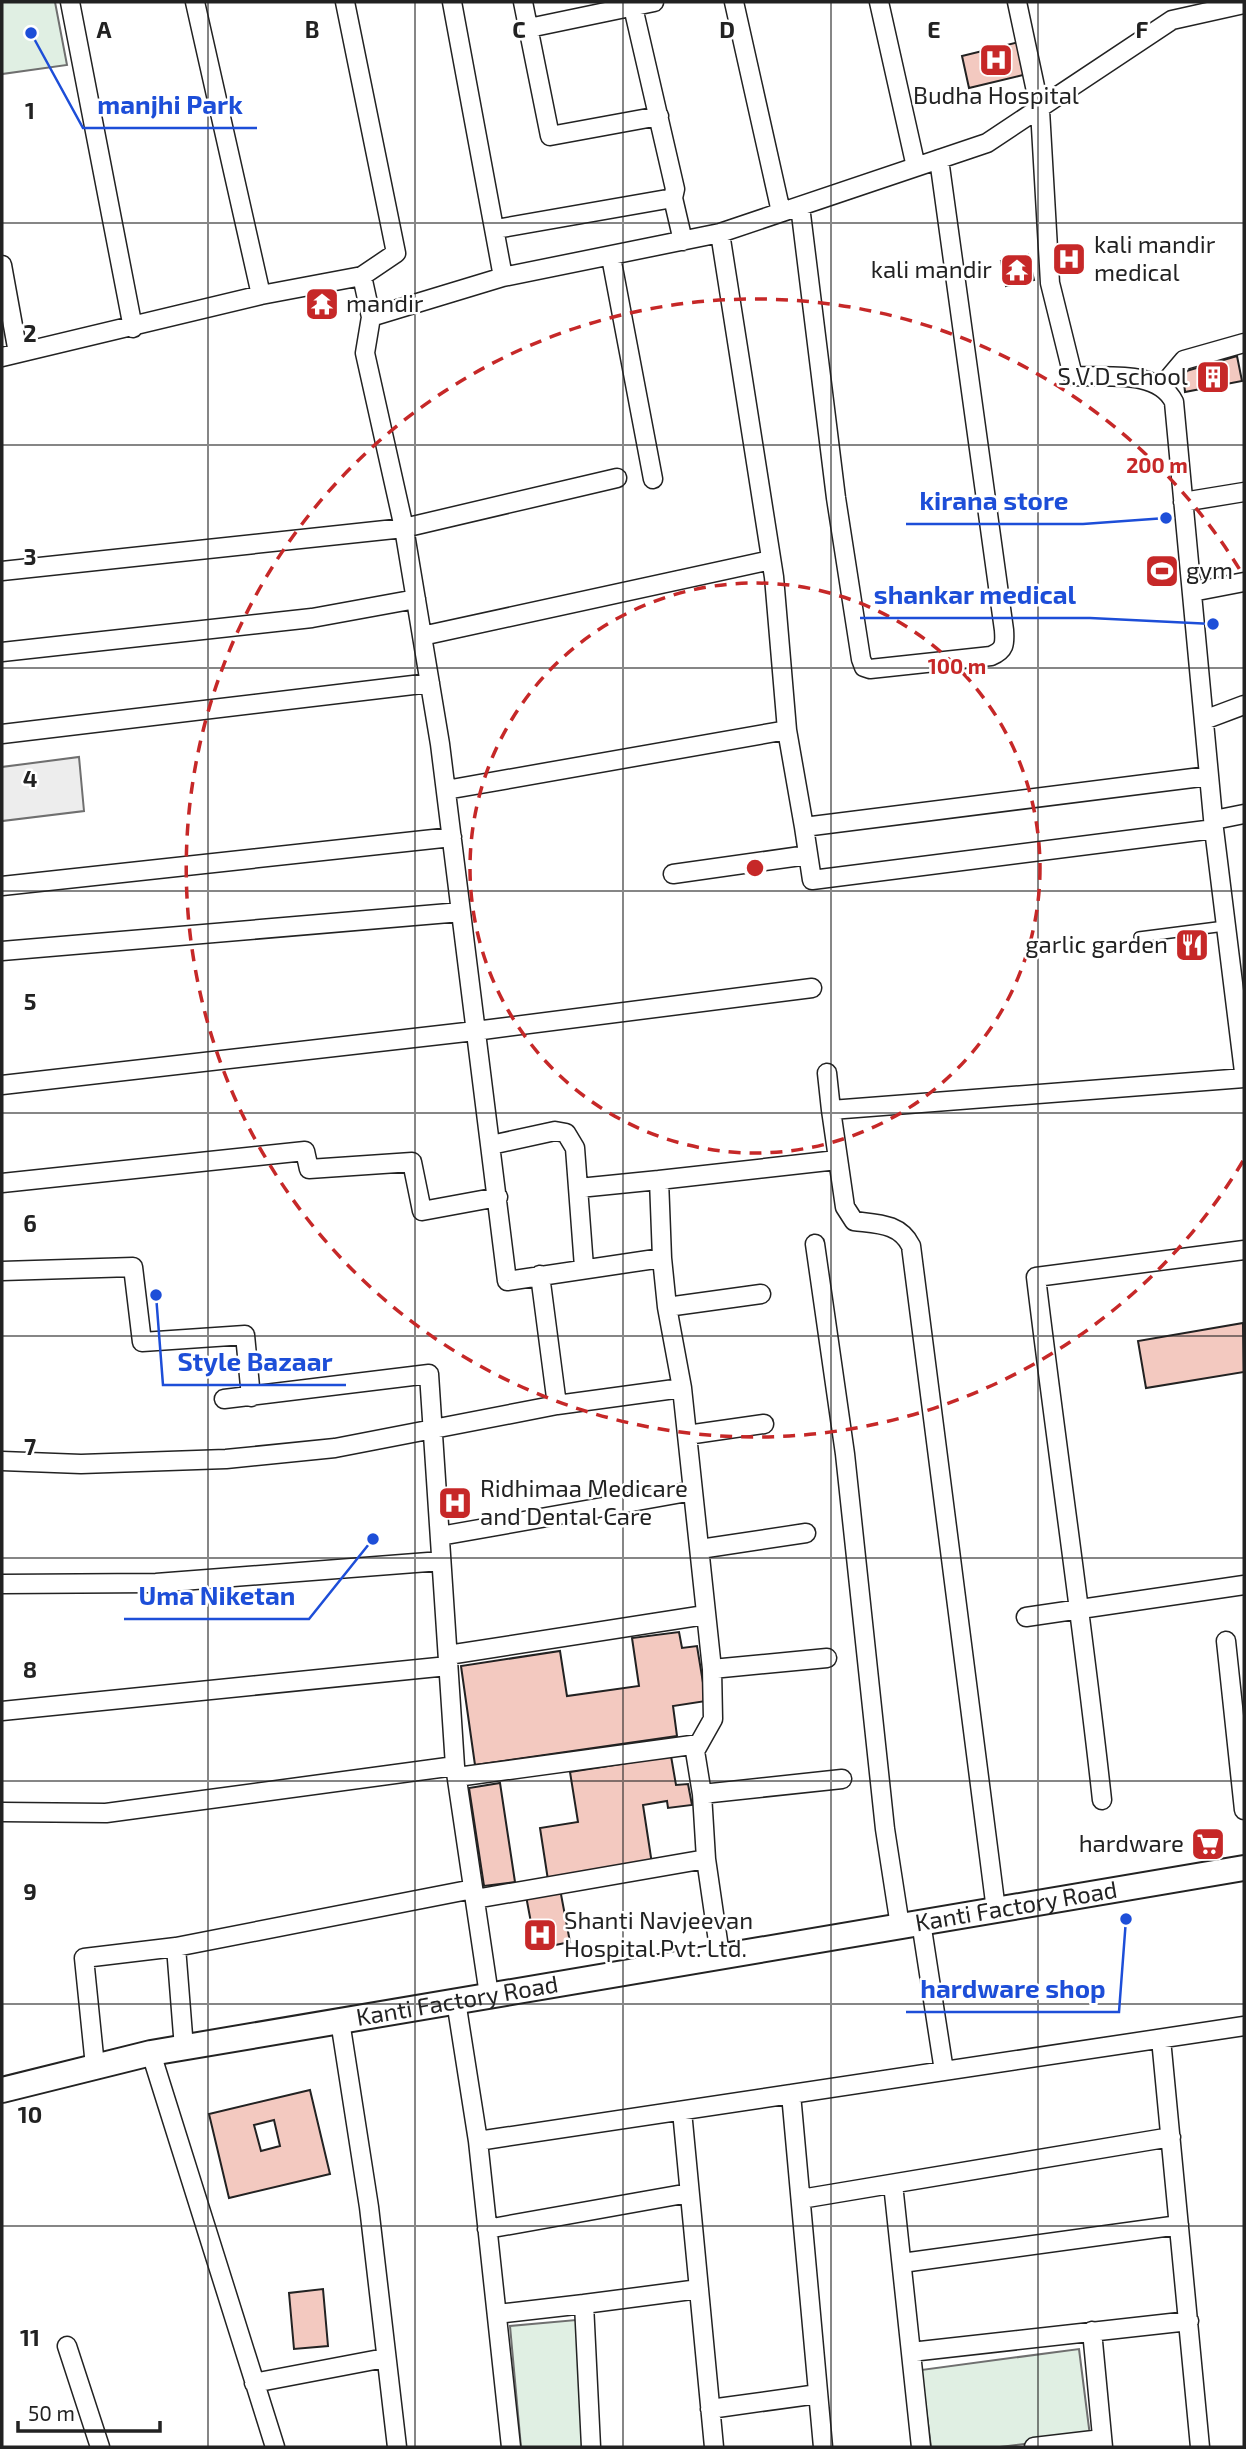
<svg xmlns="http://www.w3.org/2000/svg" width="1246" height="2449" viewBox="0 0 1246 2449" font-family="'Exo 2',sans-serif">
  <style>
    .green { fill: #e0efe3; stroke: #6f6f6f; stroke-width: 2 }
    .parking { fill: #ededed; stroke: #6f6f6f; stroke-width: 2 }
    .building { fill: #f3c9c0; stroke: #222; stroke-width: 2; fill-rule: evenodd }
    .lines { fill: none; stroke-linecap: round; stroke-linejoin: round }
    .lane-casing { stroke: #222; stroke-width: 12 }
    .street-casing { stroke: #222; stroke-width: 21 }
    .secondary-casing { stroke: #222; stroke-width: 28 }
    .lane { stroke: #fff; stroke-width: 9 }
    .street { stroke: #fff; stroke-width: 18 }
    .secondary { stroke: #fff; stroke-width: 24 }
    .grid { fill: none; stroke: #222; stroke-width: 2; stroke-opacity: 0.55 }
    .ring { fill: none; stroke: #c62828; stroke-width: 3.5; stroke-dasharray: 12 9 }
    .labels { text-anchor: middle; stroke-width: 5; stroke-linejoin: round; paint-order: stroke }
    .poi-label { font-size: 24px; fill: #222; stroke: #fff; text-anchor: start }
    .street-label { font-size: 24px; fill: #222; stroke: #fff }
    .grid-label { font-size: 23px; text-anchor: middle; font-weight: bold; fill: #222; stroke: #fff; stroke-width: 5; stroke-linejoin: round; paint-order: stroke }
    .centre { fill: #c62828; stroke: #fff; stroke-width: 3.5 }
    .ring-label { font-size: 21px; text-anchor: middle; font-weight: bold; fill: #c62828; stroke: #fff; stroke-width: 5; stroke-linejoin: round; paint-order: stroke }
    .leader { fill: none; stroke: #1d4ed8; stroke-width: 2.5 }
    .callout-dot { fill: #1d4ed8; stroke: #fff; stroke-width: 2.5 }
    .callout-label { font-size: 26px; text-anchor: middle; font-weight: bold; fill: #1d4ed8; stroke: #fff; stroke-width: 5; stroke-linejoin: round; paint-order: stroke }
  </style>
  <rect width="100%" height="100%" fill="#fff"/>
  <path class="green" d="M2 2H55L67 65 2 74Z
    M576 2320 588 2447H521L510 2326Z
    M1079 2349 1090 2436 1000 2447H931L921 2370Z"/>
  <path class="parking" d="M79 757 84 811 2 821V767Z"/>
  <path class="building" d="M1019 42 1027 74 969 88 962 56Z
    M1028 255 1034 280 1006 286 1001 261Z
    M1237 356 1242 381 1185 392 1183 372Z
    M1243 1323 1244 1372 1146 1388 1138 1341Z
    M679 1632 682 1648 697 1646 706 1701 673 1706 677 1736 475 1765 461 1666 560 1651 567 1696 639 1686 632 1638Z
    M671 1756 676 1785 688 1784 692 1805 668 1808 667 1801 643 1805 652 1864 548 1880 540 1828 578 1822 570 1772Z
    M500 1783 515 1882 484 1886 469 1788Z
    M560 1889 570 1942 536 1949 526 1896Z
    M310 2090 330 2174 229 2198 209 2114ZM274 2120 280 2146 261 2151 254 2125Z
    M323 2289 328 2346 294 2349 289 2293Z"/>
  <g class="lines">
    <g class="lane-casing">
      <path id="lane" d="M1139 937 1225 926"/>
    </g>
    <g class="street-casing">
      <path id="street" d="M70 2 133 328
        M195 2 261 295
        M345 2 396 253 362 276
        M452 2 503 277
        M523 2 550 136 659 116
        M734 2 781 212
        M879 2 916 167
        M1017 2 1040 110 1050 283 1073 376C1105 378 1158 369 1174 402L1214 829 1244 1072
        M529 28 654 2
        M673 198 683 241
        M800 206 836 498 861 659 864 667 870 669 991 656C1005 650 1005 644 1004 630L939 159
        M496 229 673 198 675 189 633 7
        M611 257 653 479
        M2 265 18 353
        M371 317 365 353 404 528 440 744 507 1281 662 1258 659 1180 837 1160
        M2 357 261 295 362 276 371 317 503 277 720 233 987 143 1172 20 1244 4
        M1162 386 1184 360 1244 343
        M1183 502 1244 492
        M2 571 404 528 617 478
        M1192 592 1244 582
        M422 636 771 560
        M2 652 312 618 416 599
        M1204 720 1244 705
        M787 730 804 827 1209 776
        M2 734 430 683
        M446 790 787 730 774 577 720 233
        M1214 820 1244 814
        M804 827 812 880 1214 829
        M673 874 808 855
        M2 886 452 837
        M2 951 461 912
        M827 1073 831 1110 1244 1078
        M2 1085 475 1031 812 988
        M831 1110 845 1207 854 1221C877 1224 900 1223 911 1246L996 1910
        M491 1145 555 1131 566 1133 575 1148 584 1267
        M2 1183 305 1151 309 1169 412 1162 422 1211 498 1197
        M579 1188 659 1180
        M815 1244 845 1454 885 1829 900 1926
        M662 1258 667 1307
        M2 1271 133 1267 142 1342 245 1335 251 1397
        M540 1275 557 1405
        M224 1399 429 1374 455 1766 489 1995
        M687 1435 764 1424
        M2 1461 81 1464 226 1459 335 1448 557 1405 682 1388
        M440 1536 693 1491
        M700 1549 806 1533
        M2 1584 156 1583 441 1561
        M1026 1617 1244 1585
        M1226 1641 1244 1810
        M448 1655 705 1615
        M712 1669 827 1658
        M2 1711 448 1666
        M457 1777 699 1744
        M702 1794 695 1751 713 1719 712 1669 682 1388 667 1307 761 1294
        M1102 1800C1083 1625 1057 1452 1036 1277L1244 1250
        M2 1812 106 1813 455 1766
        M475 1899 706 1859
        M921 1922 944 2071
        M176 1947 184 2048
        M720 1955 706 1859 702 1794 842 1779
        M456 2001 478 2141 511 2447
        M340 2021 369 2207 397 2447
        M1161 2039 1200 2447
        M151 2053 275 2447
        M95 2066 84 1958 176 1947 473 1889
        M791 2094 823 2447
        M682 2111 714 2447
        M478 2141 1244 2026
        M893 2184 921 2447
        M801 2199 1171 2137
        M487 2229 689 2193
        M902 2263 1179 2225
        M497 2314 584 2304
        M1092 2331 1103 2447
        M67 2346 100 2447
        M911 2352 1189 2321
        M254 2383 385 2358
        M710 2409 818 2394
        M591 2447 584 2304 699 2289
        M1034 2447 1102 2439"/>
    </g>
    <g class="secondary-casing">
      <g id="secondary">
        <path id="s1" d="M2 2090 151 2053 1244 1868"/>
      </g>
    </g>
    <use href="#lane" class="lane"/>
    <use href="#street" class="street"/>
    <use href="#secondary" class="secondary"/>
  </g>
  <path class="grid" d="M208 2V2447M415 2V2447M623 2V2447M831 2V2447M1038 2V2447M2 223H1244M2 445H1244M2 668H1244M2 891H1244M2 1113H1244M2 1336H1244M2 1558H1244M2 1781H1244M2 2004H1244M2 2226H1244"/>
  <g class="ring">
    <circle cx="755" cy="868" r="285"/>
    <path d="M1243 1161A569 569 0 1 1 1243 575"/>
  </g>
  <defs>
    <g id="hospital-square" transform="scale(1.75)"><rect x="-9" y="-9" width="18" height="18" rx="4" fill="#c62828" stroke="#fff"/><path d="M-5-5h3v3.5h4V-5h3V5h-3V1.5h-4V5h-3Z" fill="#fff"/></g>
    <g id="temple-square" transform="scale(1.75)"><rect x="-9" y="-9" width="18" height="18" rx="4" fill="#c62828" stroke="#fff"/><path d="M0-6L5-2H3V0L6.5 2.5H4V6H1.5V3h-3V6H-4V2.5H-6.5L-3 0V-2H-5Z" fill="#fff"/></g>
    <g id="building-square" transform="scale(1.75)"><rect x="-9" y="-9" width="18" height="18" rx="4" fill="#c62828" stroke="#fff"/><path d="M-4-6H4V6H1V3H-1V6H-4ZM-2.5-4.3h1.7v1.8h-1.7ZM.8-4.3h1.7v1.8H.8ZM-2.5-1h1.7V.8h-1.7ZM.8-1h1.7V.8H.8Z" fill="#fff"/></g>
    <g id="stadium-square" transform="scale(1.75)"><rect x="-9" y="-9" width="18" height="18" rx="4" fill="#c62828" stroke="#fff"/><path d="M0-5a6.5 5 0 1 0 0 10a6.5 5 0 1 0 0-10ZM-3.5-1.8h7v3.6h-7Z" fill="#fff"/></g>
    <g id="restaurant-square" transform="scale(1.75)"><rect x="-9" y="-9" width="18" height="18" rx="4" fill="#c62828" stroke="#fff"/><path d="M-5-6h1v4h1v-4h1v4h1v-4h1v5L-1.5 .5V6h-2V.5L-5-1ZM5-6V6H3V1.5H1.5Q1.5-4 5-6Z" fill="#fff"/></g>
    <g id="supermarket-square" transform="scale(1.75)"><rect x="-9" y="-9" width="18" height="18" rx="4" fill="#c62828" stroke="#fff"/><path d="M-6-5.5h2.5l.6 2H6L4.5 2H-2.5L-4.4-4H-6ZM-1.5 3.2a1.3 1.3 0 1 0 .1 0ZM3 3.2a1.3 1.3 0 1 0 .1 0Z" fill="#fff"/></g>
  </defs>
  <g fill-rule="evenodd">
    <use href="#hospital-square" x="996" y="60"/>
    <use href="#hospital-square" x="1069" y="259"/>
    <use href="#temple-square" x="1017" y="270"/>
    <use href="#temple-square" x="322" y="304"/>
    <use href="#building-square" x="1213" y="377"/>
    <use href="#stadium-square" x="1162" y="571"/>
    <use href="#restaurant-square" x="1192" y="945"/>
    <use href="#hospital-square" x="455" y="1503"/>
    <use href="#supermarket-square" x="1208" y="1844"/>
    <use href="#hospital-square" x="540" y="1935"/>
  </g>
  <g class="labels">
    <g class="poi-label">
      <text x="996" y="104" text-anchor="middle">Budha Hospital</text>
      <text x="1094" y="253">kali mandir<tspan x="1094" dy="28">medical</tspan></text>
      <text x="992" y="278" text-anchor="end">kali mandir</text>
      <text x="346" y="312">mandir</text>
      <text x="1188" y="385" text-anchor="end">S.V.D school</text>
      <text x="1186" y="579">gym</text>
      <text x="1168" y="953" text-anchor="end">garlic garden</text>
      <text x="480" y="1497">Ridhimaa Medicare<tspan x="480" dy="28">and Dental Care</tspan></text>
      <text x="1184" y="1852" text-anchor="end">hardware</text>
      <text x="564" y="1929">Shanti Navjeevan<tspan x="564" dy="28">Hospital Pvt. Ltd.</tspan></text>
    </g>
    <g class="street-label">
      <text dy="8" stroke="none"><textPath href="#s1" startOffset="1031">Kanti Factory Road</textPath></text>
      <text dy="8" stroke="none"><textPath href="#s1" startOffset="464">Kanti Factory Road</textPath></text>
    </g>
  </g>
  <g class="grid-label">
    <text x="104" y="38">A</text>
    <text x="312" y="38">B</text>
    <text x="519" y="38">C</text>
    <text x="727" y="38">D</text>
    <text x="934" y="38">E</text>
    <text x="1142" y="38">F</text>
    <text x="30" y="119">1</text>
    <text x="30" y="342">2</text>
    <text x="30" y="565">3</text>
    <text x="30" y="787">4</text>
    <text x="30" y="1010">5</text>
    <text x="30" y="1232">6</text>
    <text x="30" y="1455">7</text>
    <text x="30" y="1678">8</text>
    <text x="30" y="1900">9</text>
    <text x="30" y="2123">10</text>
    <text x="30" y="2346">11</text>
  </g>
  <circle cx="755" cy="868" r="10" class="centre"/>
  <g class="ring-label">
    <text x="1157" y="473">200 m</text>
    <text x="957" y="674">100 m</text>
  </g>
  <path class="leader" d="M31 33L83 128H257M1166 518L1083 524H906M1213 624L1090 618H860M156 1295L163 1385H346M373 1539L309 1619H124M1126 1919L1119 2012H906"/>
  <g class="callout-dot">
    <circle cx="31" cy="33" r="7"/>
    <circle cx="1166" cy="518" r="7"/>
    <circle cx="1213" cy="624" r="7"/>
    <circle cx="156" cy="1295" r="7"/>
    <circle cx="373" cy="1539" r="7"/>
    <circle cx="1126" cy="1919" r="7"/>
  </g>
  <g class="callout-label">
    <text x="170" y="114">manjhi Park</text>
    <text x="994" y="510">kirana store</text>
    <text x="975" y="604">shankar medical</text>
    <text x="255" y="1371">Style Bazaar</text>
    <text x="217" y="1605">Uma Niketan</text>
    <text x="1013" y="1998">hardware shop</text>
  </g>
  <rect width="1246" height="2449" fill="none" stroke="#222222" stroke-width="7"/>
  <path d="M18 2421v10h142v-10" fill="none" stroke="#222222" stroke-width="3.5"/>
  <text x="28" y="2421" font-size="21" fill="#222222" stroke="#ffffff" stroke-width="5" paint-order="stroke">50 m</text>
</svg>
